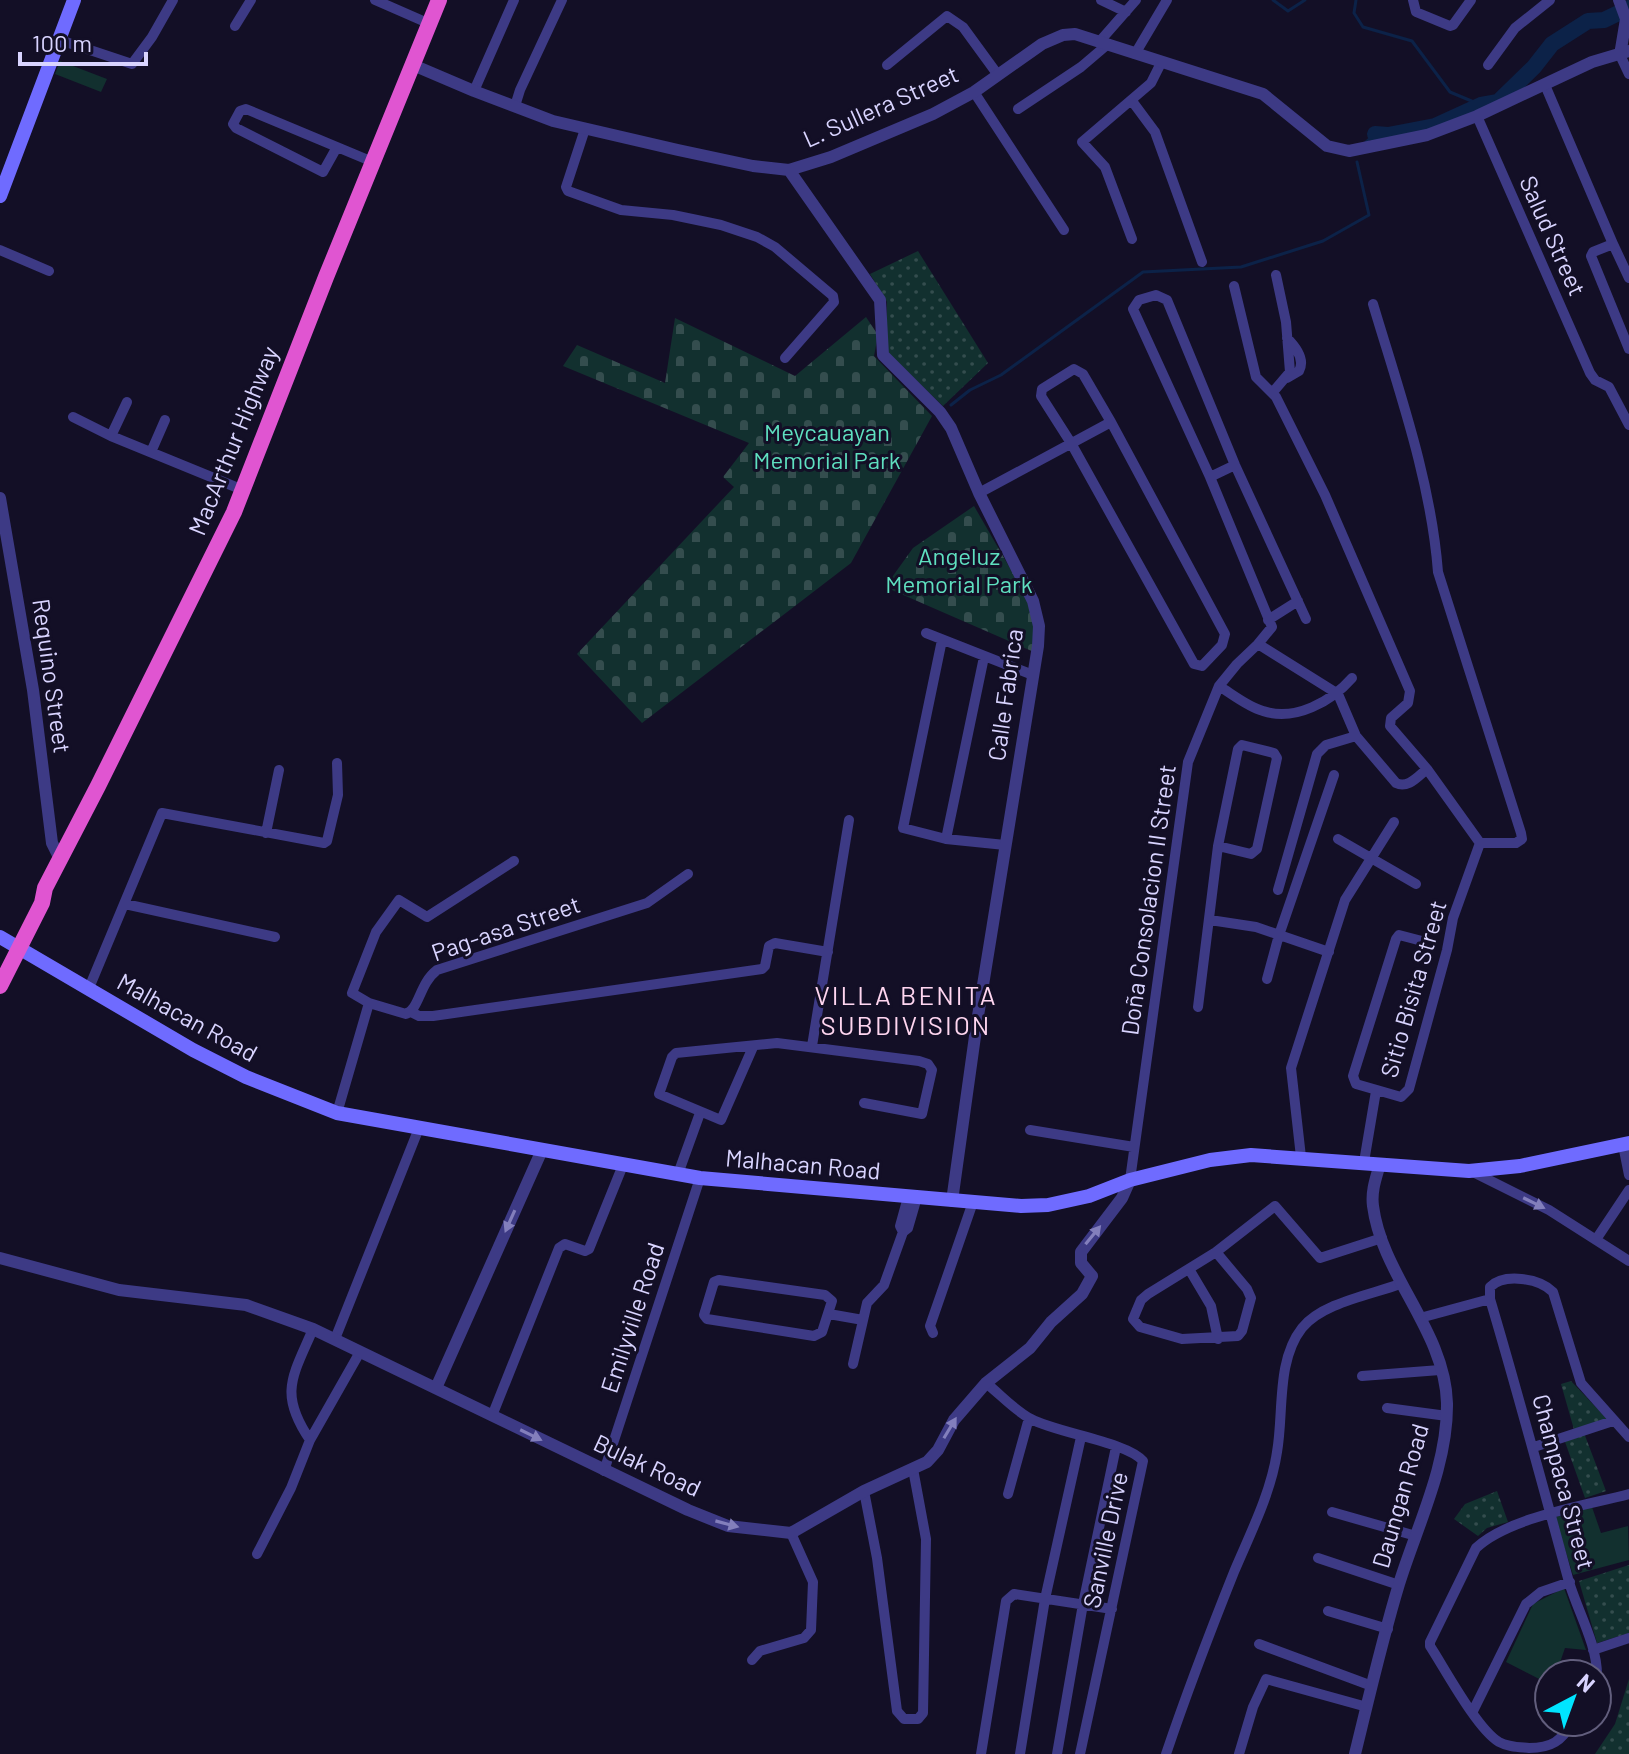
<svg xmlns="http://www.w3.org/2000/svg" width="1629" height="1754" viewBox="0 0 1629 1754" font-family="Barlow,sans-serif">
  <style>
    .grass { fill: url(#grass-dots) }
    .cemetery { fill: url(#cemetery-stones) }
    .park { fill: #12302f }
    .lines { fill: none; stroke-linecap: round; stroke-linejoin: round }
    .stream { stroke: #0c2248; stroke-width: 3 }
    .river { stroke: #0c2248; stroke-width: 16 }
    .minor { stroke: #3d3a85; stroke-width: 10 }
    .tertiary { stroke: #3d3a85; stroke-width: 12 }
    .secondary { stroke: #6f6bff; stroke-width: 14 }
    .trunk { stroke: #e055d1; stroke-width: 16 }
    .oneway { fill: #837fbc }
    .labels { text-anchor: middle; stroke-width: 6; stroke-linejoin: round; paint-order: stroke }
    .street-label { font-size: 24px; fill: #d9d4ff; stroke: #130f26 }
    .park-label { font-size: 24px; fill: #5fe0c0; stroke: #130f26 }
    .neighbourhood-label { font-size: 26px; letter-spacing: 2px; fill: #ffd6f0; stroke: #130f26 }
  </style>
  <defs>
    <pattern id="grass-dots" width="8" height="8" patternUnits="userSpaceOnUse" patternTransform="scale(2)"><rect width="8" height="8" fill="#12302f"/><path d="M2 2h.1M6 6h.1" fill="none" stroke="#344d4e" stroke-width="1.8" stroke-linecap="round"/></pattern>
    <pattern id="cemetery-stones" width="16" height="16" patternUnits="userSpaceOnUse" patternTransform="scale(2)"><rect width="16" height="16" fill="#12302f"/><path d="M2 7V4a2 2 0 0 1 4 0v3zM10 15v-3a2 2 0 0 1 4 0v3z" fill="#344d4e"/></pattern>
  </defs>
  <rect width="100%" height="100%" fill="#130f26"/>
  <path class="grass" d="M918 251 988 363 943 406 886 351 887 302 870 274Z
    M1571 1381 1607 1419 1575 1433 1561 1384Z
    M1584 1433 1606 1491 1585 1498 1564 1439Z
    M1497 1491 1508 1522 1487 1528 1478 1536 1454 1519 1465 1504Z
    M1629 1565V1633L1597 1643 1579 1581Z
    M1629 1679V1754H1595L1615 1724Z"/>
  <path class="cemetery" d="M866 317 878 335 874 356 932 416 851 563 642 723 577 654 734 487 723 477 749 443 563 366 577 345 665 383 675 318 795 376Z
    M974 506 1025 594 1035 627 1034 652 885 587 913 548Z"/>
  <path class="park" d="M60 61 107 79 101 92 55 74Z
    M1592 1507 1601 1533 1628 1526 1629 1560 1573 1575 1555 1517Z
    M1564 1588 1586 1650 1565 1648 1556 1674H1549V1684L1506 1662 1533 1604Z"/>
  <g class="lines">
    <path class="stream" d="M1273 0 1288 11 1305 0
      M1356 0 1354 13 1363 27 1412 41 1450 92 1481 105
      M1366 142 1375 134
      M951 405 970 390 1001 375 1143 272 1241 267 1323 241 1369 215 1357 162"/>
    <path class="river" d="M1375 134 1388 135 1435 126 1481 105 1498 102 1534 67 1552 44 1588 21 1604 20 1629 8"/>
    <path class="minor" d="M375 0 430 24
      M1101 0 1126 12
      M1413 0 1416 12 1450 26 1453 25 1471 0
      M235 26 251 0
      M60 40 132 64 152 37 173 0
      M1100 41 1136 0
      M1135 54 1167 0
      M1620 55 1629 74
      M887 65 947 16 963 27 998 75
      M1488 65 1515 28 1550 0
      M1545 85 1613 244 1593 252 1591 256 1629 349
      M474 91 514 0
      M974 92 1064 230
      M1132 101 1155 132 1202 262
      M515 106 520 90 562 0
      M1018 109 1081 67 1108 44
      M1477 116 1590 373 1595 380 1609 387 1629 425
      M585 129 566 187 568 191 621 210 673 215 721 225 757 237 775 247 833 296 834 302 785 358
      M337 147 323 172 236 128 233 124 240 111 246 109 373 162
      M1132 239 1105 167 1082 142 1151 83 1161 63
      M1613 244 1629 278
      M0 250 49 271
      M1234 286 1256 377 1276 397 1325 495 1410 691 1408 703 1391 718 1390 726 1427 769 1480 843H1516L1522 839 1521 833 1438 572C1431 481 1399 391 1373 304
      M1074 369 1083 374 1111 422 1225 634 1222 645 1202 666 1194 664 1071 443 1041 396 1042 389Z
      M1287 378 1299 371C1305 360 1296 347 1287 338
      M1273 392 1290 372 1286 322 1276 275
      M73 417 111 436 243 490
      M111 436 127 402
      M151 452 165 420
      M1210 477 1235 465
      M979 493 1111 422
      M1268 620 1298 601
      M926 633 1033 675
      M942 640 903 828 946 839 1005 845
      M1258 644 1272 627 1210 477 1133 309 1139 300 1156 295 1167 300 1235 465 1306 619
      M1219 686C1232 694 1248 707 1263 711 1295 722 1332 701 1352 678
      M266 833 279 770
      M946 839 984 657
      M1338 839 1416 884
      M1278 890 1317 754 1326 745 1356 736
      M125 904 275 937
      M1210 920 1256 927 1329 952
      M1422 941 1399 935 1396 939 1353 1076 1356 1084 1401 1097 1409 1089 1447 950 1453 918 1480 843
      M1267 979 1279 935 1334 775
      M89 988 162 813 324 843 327 841 338 795 337 763
      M369 1003 352 993 376 932 399 900 427 917 514 861
      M1198 1007 1218 846 1238 749 1242 745 1274 753 1277 758 1257 849 1251 854 1218 846
      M411 1012 419 1016H433L762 969 765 966 769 946 775 943 828 952
      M812 1046 849 820
      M753 1047 721 1120 659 1094 672 1057 676 1053 777 1043 919 1061 928 1064 932 1070 922 1114 864 1103
      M337 1113 369 1003 406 1014C420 1008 419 984 437 970L647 903 688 874
      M1030 1130 1134 1147
      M1623 1145 1629 1175
      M1301 1157 1291 1068 1345 900 1394 822
      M1364 1162 1376 1091
      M1471 1171 1549 1210 1629 1261
      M678 1174 700 1113
      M1130 1180 1188 762 1219 686 1237 664 1258 644 1338 694 1356 736 1396 783C1408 789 1418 776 1427 769
      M903 1232 900 1226 908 1197
      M1597 1238 1629 1190
      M1216 1252 1247 1289 1251 1298 1242 1331 1238 1336 1182 1339 1140 1327 1133 1319 1141 1300 1148 1294 1216 1252 1275 1206 1320 1258 1382 1238
      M1189 1269 1211 1306 1218 1339
      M719 1280 825 1295 832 1301 822 1332 814 1336 707 1319 704 1315 714 1282Z
      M1490 1299C1518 1393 1543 1487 1569 1582 1578 1612 1597 1644 1597 1675
      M829 1314 863 1320
      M1420 1318 1490 1299V1287C1504 1273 1539 1278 1553 1292L1581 1383 1629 1437
      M933 1333 930 1326 973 1202
      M335 1339 419 1128
      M853 1364 867 1303 884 1285 903 1232 908 1228 917 1197
      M1362 1376 1440 1370
      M986 1383C1001 1395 1014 1410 1031 1419 1057 1433 1127 1442 1143 1461L1080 1754
      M1387 1408 1447 1416
      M492 1416 559 1248 565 1244 585 1251 589 1249 623 1165
      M310 1440C278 1393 293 1376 313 1329
      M1534 1447 1613 1421
      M604 1471 700 1178
      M864 1491 877 1558 897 1711 904 1719H918L923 1713 926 1539 913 1469
      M1008 1494 1029 1418
      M1332 1512 1416 1536
      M257 1554 291 1488 310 1440 360 1352
      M1318 1558 1399 1585
      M1328 1611 1388 1629
      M1259 1644 1372 1686
      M1593 1650 1629 1638
      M752 1660 760 1651 804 1638 811 1630 813 1582 791 1533
      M1473 1711 1526 1604 1541 1592 1570 1582
      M1573 1722C1561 1741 1552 1748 1529 1748 1518 1747 1508 1747 1499 1742 1477 1729 1445 1669 1430 1646V1642L1476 1548C1509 1517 1584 1506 1629 1494
      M981 1754 1006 1601 1014 1594 1112 1609
      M1020 1754 1045 1599 1081 1437
      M1057 1754 1083 1604 1116 1447
      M1166 1754C1187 1692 1210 1632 1234 1572 1250 1534 1271 1493 1277 1452 1284 1413 1276 1361 1302 1328 1322 1303 1370 1295 1400 1284
      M1239 1754 1253 1707 1266 1679 1367 1707"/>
    <path class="tertiary" d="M1619 0 1626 19 1620 55
      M413 65 474 91 553 121 678 150 753 166 789 170 831 157 933 114 974 92 1042 44 1063 35 1075 34 1263 94 1327 146 1349 151 1427 135 1477 116 1592 62 1629 51
      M789 170 880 300 883 355 940 412 951 428 979 493 1033 601 1039 626 1038 646 977 1022 952 1201
      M0 498 33 690 52 843 60 859
      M0 1258 119 1290 246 1305 313 1329 688 1510 728 1526 791 1533 864 1491 927 1462 938 1450 954 1420 986 1383 1030 1348 1051 1322 1082 1294 1092 1276 1081 1263V1252L1122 1198 1130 1180
      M436 1388 542 1150
      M1355 1754C1369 1697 1382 1640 1399 1584 1417 1526 1448 1465 1447 1403 1445 1331 1382 1276 1373 1206 1371 1191 1376 1178 1380 1164"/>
    <path class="secondary" d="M0 196 74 0
      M0 937 193 1050 246 1077 337 1113 700 1178 1021 1206 1048 1205 1089 1196 1130 1180 1210 1160 1251 1155 1469 1171 1520 1166 1629 1143"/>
    <path class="trunk" d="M0 986 42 903 45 888 98 786 234 512 326 277 439 0"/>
  </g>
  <defs><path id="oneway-solid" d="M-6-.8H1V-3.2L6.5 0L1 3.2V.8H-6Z" transform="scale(2)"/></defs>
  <g class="oneway">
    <use href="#oneway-solid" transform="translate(1534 1203) rotate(26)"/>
    <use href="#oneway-solid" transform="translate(510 1221) rotate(114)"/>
    <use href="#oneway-solid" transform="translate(1093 1235) rotate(-51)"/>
    <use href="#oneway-solid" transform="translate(950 1428) rotate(-59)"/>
    <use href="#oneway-solid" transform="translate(531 1435) rotate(26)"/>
    <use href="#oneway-solid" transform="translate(727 1524) rotate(15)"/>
  </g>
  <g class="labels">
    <g class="street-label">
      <text transform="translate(881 107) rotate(-24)" y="8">L. Sullera Street</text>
      <text transform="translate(1552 236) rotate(66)" y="8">Salud Street</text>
      <text transform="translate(234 441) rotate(-68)" y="8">MacArthur Highway</text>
      <text transform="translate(51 676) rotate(82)" y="8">Requino Street</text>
      <text transform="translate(1006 695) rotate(-82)" y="8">Calle Fabrica</text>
      <text transform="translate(1149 900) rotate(-82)" y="8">Doña Consolacion II Street</text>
      <text transform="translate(506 929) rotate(-19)" y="8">Pag-asa Street</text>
      <text transform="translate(1414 989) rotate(-74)" y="8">Sitio Bisita Street</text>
      <text transform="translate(187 1018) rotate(29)" y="8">Malhacan Road</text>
      <text transform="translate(803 1165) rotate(5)" y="8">Malhacan Road</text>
      <text transform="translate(633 1318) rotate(-72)" y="8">Emilyville Road</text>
      <text transform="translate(647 1466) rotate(25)" y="8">Bulak Road</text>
      <text transform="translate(1563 1482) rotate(75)" y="8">Champaca Street</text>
      <text transform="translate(1401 1496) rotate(-74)" y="8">Daungan Road</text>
      <text transform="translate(1106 1540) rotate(-78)" y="8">Sanville Drive</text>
    </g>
    <g class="park-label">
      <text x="827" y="441">Meycauayan<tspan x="827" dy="28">Memorial Park</tspan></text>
      <text x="959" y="565">Angeluz<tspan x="959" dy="28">Memorial Park</tspan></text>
    </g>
    <g class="neighbourhood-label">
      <text x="906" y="1005">VILLA BENITA<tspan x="906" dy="30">SUBDIVISION</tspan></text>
    </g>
  </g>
  <g transform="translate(1573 1698) rotate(41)"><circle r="38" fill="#130f26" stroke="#625e7d" stroke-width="2"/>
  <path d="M0-6L14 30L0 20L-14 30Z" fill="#00e5ff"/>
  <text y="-12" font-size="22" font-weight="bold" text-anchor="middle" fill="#d9d4ff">N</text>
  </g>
  <path d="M20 52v12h126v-12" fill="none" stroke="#d9d4ff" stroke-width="4"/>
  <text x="32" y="52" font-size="24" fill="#d9d4ff" stroke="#130f26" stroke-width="6" paint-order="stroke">100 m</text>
</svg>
